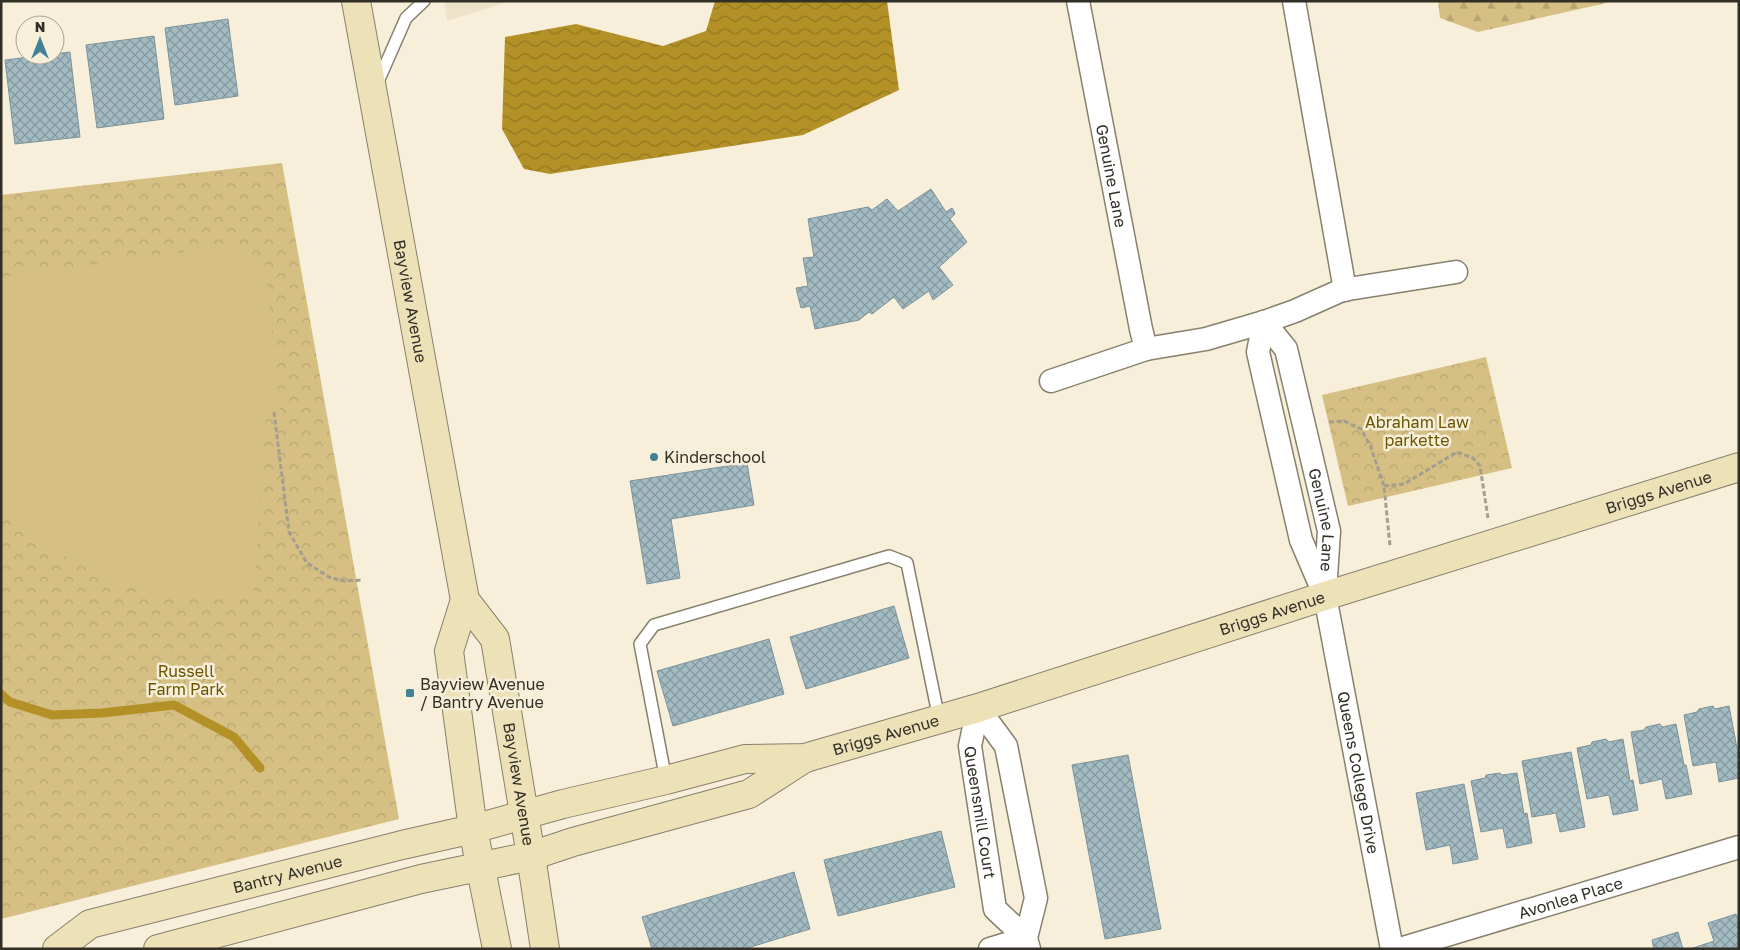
<svg xmlns="http://www.w3.org/2000/svg" width="1740" height="950" viewBox="0 0 1740 950" font-family="'Golos Text',sans-serif">
  <style>
    .built { fill: #eee3c8 }
    .forest { fill: url(#forest-firs) }
    .park { fill: url(#park-crowns) }
    .garden { fill: #d5bf83 }
    .water { fill: url(#water-waves) }
    .lines { fill: none; stroke-linecap: round; stroke-linejoin: round }
    .stream { stroke: #b39126; stroke-width: 9 }
    .building { fill: url(#building-cross-hatch); stroke: #7c939b }
    .lane-casing { stroke: #87806d; stroke-width: 14 }
    .street-casing { stroke: #87806d; stroke-width: 25 }
    .secondary-casing { stroke: #87806d; stroke-width: 30 }
    .path { stroke: #a49e8f; stroke-width: 3; stroke-dasharray: 5 2.5; stroke-linecap: butt }
    .lane { stroke: #fff; stroke-width: 11 }
    .street { stroke: #fff; stroke-width: 22 }
    .secondary { stroke: #ede1b8; stroke-width: 28 }
    .poi-dot { fill: #428196; stroke: #f7efda; stroke-width: 2 }
    .labels { text-anchor: middle; stroke-width: 5; stroke-linejoin: round; paint-order: stroke }
    .street-label { font-size: 16px; fill: #322f27; stroke: #f7efda }
    .park-label { font-size: 16px; fill: #6c5502; stroke: #f7efda }
    .poi-label { font-size: 16px; fill: #322f27; stroke: #f7efda; text-anchor: start }
  </style>
  <defs>
    <pattern id="forest-firs" width="22" height="20" patternUnits="userSpaceOnUse" patternTransform="scale(1.25)"><rect width="22" height="20" fill="#d5bf83"/><path d="M5 1l3.5 6h-7zM16 11l3.5 6h-7z" fill="#b7a471"/></pattern>
    <pattern id="park-crowns" width="20" height="18" patternUnits="userSpaceOnUse" patternTransform="scale(1.25)"><rect width="20" height="18" fill="#d5bf83"/><path d="M2 6a3 3 0 1 1 6 0M12 15a3 3 0 1 1 6 0" fill="none" stroke="#b7a471"/></pattern>
    <pattern id="water-waves" width="16" height="10" patternUnits="userSpaceOnUse" patternTransform="scale(1.25)"><rect width="16" height="10" fill="#b39126"/><path d="M0 5q4-4 8 0t8 0" fill="none" stroke="#927721"/></pattern>
    <pattern id="building-cross-hatch" width="8" height="8" patternUnits="userSpaceOnUse" patternTransform="scale(1.25)"><rect width="8" height="8" fill="#a3bbc3"/><path d="M0 0l8 8M0 8l8-8" fill="none" stroke="#85989e"/></pattern>
  </defs>
  <rect width="100%" height="100%" fill="#f7efda"/>
  <path class="built" d="M444 1H511L447 21Z"/>
  <path class="forest" d="M1438 1H1615L1478 32 1440 18Z"/>
  <path class="park" d="M282 163 399 819 1 919V195Z
    M1486 357 1512 468 1348 506 1322 395Z"/>
  <path class="garden" d="M240 245 265 263 280 411 266 414 253 598 170 597 106 578 31 538 1 505V277Z"/>
  <path class="water" d="M715 1H887L899 90 803 135 550 174 524 169 502 129 505 37 576 24 663 46 706 31Z"/>
  <g class="lines">
    <path class="stream" d="M1 694 10 702 52 715 102 713 174 705 234 737 260 768"/>
  </g>
  <path class="building" d="M228 19 238 96 175 105 165 28Z
    M154 36 164 119 97 128 86 45Z
    M70 52 80 137 15 144 5 60Z
    M931 189 946 212 952 208 954 211 955 214 950 219 967 242 939 267 953 285 933 300 929 291 903 309 894 297 872 314 869 312 859 320 815 329 810 306 801 308 796 288 808 286 803 258 814 257 808 219 868 207 872 210 887 199 898 211Z
    M747 463 754 505 671 519 680 578 647 584 630 481Z
    M894 606 909 658 806 689 790 637Z
    M769 639 784 694 673 726 657 671Z
    M1713 706 1715 709 1729 706 1737 748H1739V778L1719 782 1716 762 1693 766 1684 715 1697 712 1699 709Z
    M1660 724 1662 727 1676 724 1684 765H1686L1692 794 1666 799 1662 779 1640 784 1631 732 1644 730 1646 727Z
    M1606 739 1609 742 1623 739 1630 781 1633 780 1638 810 1613 815 1609 795 1587 799 1577 748 1591 745 1592 742Z
    M1571 752 1585 827 1560 832 1556 813 1532 817 1522 761Z
    M1128 755 1161 929 1105 939 1072 765Z
    M1500 773 1502 775 1517 773 1524 814 1527 813 1532 843 1507 848 1503 828 1481 832 1471 781 1485 778 1486 775Z
    M1464 784 1478 859 1453 864 1450 845 1426 850 1416 793Z
    M941 831 955 887 838 916 824 860Z
    M794 872 810 929 744 949H652L642 917Z
    M1736 914 1739 922V949H1690L1714 941 1708 923Z
    M1678 932 1683 949H1654L1652 940Z"/>
  <g class="lines">
    <g class="lane-casing">
      <path id="lane" d="M377 84 406 18 424 1
        M666 780 640 644 654 625 889 556 907 563 939 719"/>
    </g>
    <g class="street-casing">
      <g id="street">
        <path id="s1" d="M1078 1 1141 329 1146 349 1206 339 1264 322 1295 311 1342 290 1456 272"/>
        <path d="M1294 1 1345 290"/>
        <path id="s2" d="M1264 322 1258 352 1301 540 1325 596 1392 949"/>
        <path id="s3" d="M1264 322 1286 349 1329 531 1325 592"/>
        <path d="M1051 381 1146 349"/>
        <path d="M978 708 1006 746 1036 898 1026 938 1029 949"/>
        <path id="s4" d="M978 708 970 746 995 909 1026 938"/>
        <path d="M990 949 1026 938"/>
        <path id="s5" d="M1400 949 1739 847"/>
      </g>
    </g>
    <g class="secondary-casing">
      <g id="secondary">
        <path id="s6" d="M356 1 465 600 495 639 531 856 545 949"/>
        <path d="M465 600 449 651 473 829 497 949"/>
        <path id="s7" d="M57 949 90 924 402 845 473 829 563 804 666 780 745 759 805 758 978 708 1325 596 1739 467"/>
        <path d="M158 949 421 879 531 856 573 842 749 794 805 758"/>
      </g>
    </g>
    <path class="path" d="M274 412 289 532 307 563 329 577 344 581 363 580
      M1329 422 1344 421 1361 429 1370 445 1384 486 1390 546
      M1384 486 1404 484 1457 452 1473 458 1480 466 1488 518"/>
    <use href="#lane" class="lane"/>
    <use href="#street" class="street"/>
    <use href="#secondary" class="secondary"/>
  </g>
  <g class="poi-dot">
    <circle cx="654" cy="457" r="5"/>
    <rect x="405" y="688" width="10" height="10" rx="2.5"/>
  </g>
  <g class="labels">
    <g class="street-label">
      <text dy="6" stroke="none"><textPath href="#s1" startOffset="178">Genuine Lane</textPath></text>
      <text dy="6" stroke="none"><textPath href="#s6" startOffset="305">Bayview Avenue</textPath></text>
      <text dy="6" stroke="none"><textPath href="#s7" startOffset="1671">Briggs Avenue</textPath></text>
      <text dy="6" stroke="none"><textPath href="#s3" startOffset="210">Genuine Lane</textPath></text>
      <text dy="6" stroke="none"><textPath href="#s7" startOffset="1266">Briggs Avenue</textPath></text>
      <text dy="6" stroke="none"><textPath href="#s7" startOffset="861">Briggs Avenue</textPath></text>
      <text dy="6" stroke="none"><textPath href="#s2" startOffset="464">Queens College Drive</textPath></text>
      <text dy="6" stroke="none"><textPath href="#s6" startOffset="805">Bayview Avenue</textPath></text>
      <text dy="6" stroke="none"><textPath href="#s4" startOffset="106">Queensmill Court</textPath></text>
      <text dy="6" stroke="none"><textPath href="#s7" startOffset="245">Bantry Avenue</textPath></text>
      <text dy="6" stroke="none"><textPath href="#s5" startOffset="178">Avonlea Place</textPath></text>
    </g>
    <g class="park-label">
      <text x="1417" y="428">Abraham Law<tspan x="1417" dy="18">parkette</tspan></text>
      <text x="186" y="677">Russell<tspan x="186" dy="18">Farm Park</tspan></text>
    </g>
    <g class="poi-label">
      <text x="664" y="463">Kinderschool</text>
      <text x="420" y="690">Bayview Avenue<tspan x="420" dy="18">/ Bantry Avenue</tspan></text>
    </g>
  </g>
  <rect width="1740" height="950" fill="none" stroke="#322f27" stroke-width="5"/>
  <g transform="translate(40 40)"><circle r="24" fill="#f7efda" stroke="#a8a292"/>
  <path d="M0-4L9 19L0 12L-9 19Z" fill="#428196"/>
  <text y="-8" font-size="14" font-weight="bold" text-anchor="middle" fill="#322f27">N</text>
  </g>
</svg>
